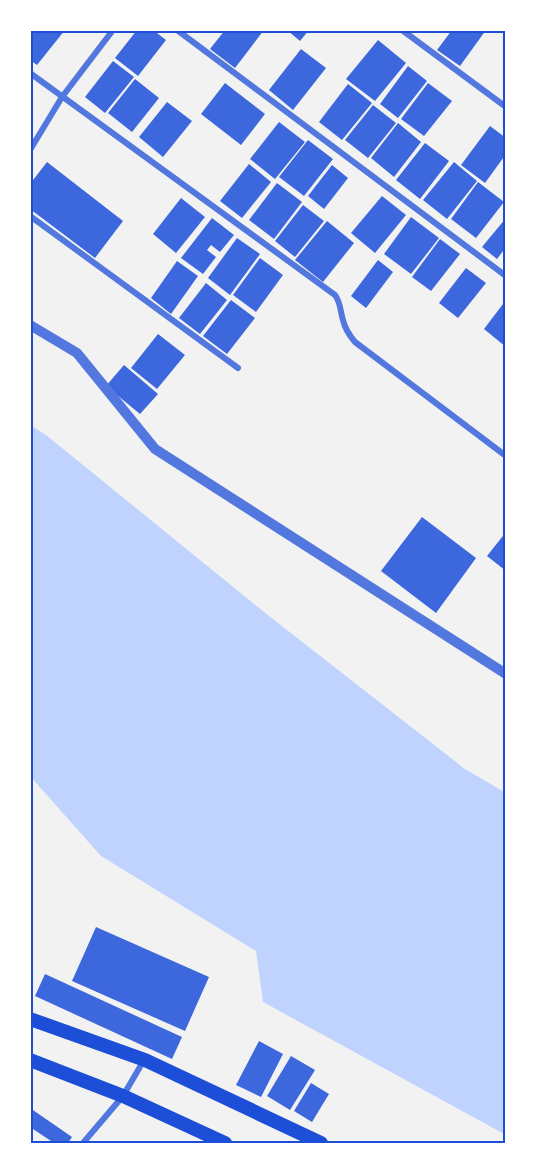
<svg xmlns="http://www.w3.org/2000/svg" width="536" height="1173" viewBox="0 0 536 1173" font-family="Bitter,serif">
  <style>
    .water { fill: #bfd3fe }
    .building { fill: #3d67dc }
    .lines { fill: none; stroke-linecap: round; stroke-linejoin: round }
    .minor { stroke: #5277de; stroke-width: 6 }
    .tertiary { stroke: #5277de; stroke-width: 10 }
    .primary { stroke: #1d4ed8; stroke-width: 14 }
    .neatline { fill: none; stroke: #1d4ed8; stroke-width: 2 }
  </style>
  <rect width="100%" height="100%" fill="#f2f2f2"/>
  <path class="water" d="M30 425 46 435 269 616 465 769 506 793V1135L263 1002 256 951 101 856 30 776Z"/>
  <path class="building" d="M30 30H65L37 65 30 60Z
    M137 30H153L166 40 138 76 115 58Z
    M225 30H264L235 68 210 49Z
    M287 30H309L300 41Z
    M452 30H486L460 66 437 50Z
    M378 40 406 63 375 101 346 79Z
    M301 49 326 68 293 110 269 90Z
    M113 61 134 77 105 113 85 97Z
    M408 66 427 81 398 118 380 104Z
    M135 79 159 98 132 132 108 113Z
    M225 83 265 114 241 145 201 114Z
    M428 83 452 101 424 136 401 119Z
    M348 84 372 103 342 140 319 122Z
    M167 102 192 121 163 157 139 137Z
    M373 105 396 123 368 158 345 140Z
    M279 122 305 142 275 179 250 159Z
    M398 123 421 142 394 177 371 158Z
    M490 126 506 138V154L485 183 461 165Z
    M308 140 333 159 304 196 279 177Z
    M425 143 449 161 420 199 396 180Z
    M47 162 123 221 95 258 30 209V184Z
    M454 162 477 181 447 219 423 200Z
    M249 164 271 182 242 218 220 201Z
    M332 165 348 178 324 209 308 196Z
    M478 182 504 202 476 238 451 219Z
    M277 183 302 202 274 239 249 220Z
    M382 196 406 215 375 253 351 233Z
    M181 198 205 217 176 253 153 234Z
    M303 205 324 221 295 257 275 241Z
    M411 217 439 238 411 274 384 254Z
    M212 218 234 235 220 252 211 245 207 250 216 257 203 274 181 258Z
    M506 218V247L497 259 482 247Z
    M327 221 354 243 323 282 295 260Z
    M237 238 260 254 230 295 208 278Z
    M440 239 460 254 431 291 412 277Z
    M260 258 283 275 256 312 233 295Z
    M378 260 393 272 366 308 351 296Z
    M177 261 198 276 171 314 151 298Z
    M466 268 486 283 458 318 439 303Z
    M206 283 227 300 200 334 179 318Z
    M231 300 255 318 227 354 203 336Z
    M506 300V347L484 329Z
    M158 334 185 355 157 389 131 368Z
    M124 365 158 394 140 414 106 386Z
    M422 517 476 558 436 613 381 571Z
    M506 532V571L487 556Z
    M96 927 209 977 185 1031 72 981Z
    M45 974 182 1037 172 1059 35 996Z
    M259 1041 283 1054 261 1097 236 1085Z
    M291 1056 315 1070 290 1110 267 1096Z
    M311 1083 329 1094 312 1122 294 1111Z
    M30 1108 72 1137 68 1143H54L30 1127Z"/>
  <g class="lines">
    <path class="minor" d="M177 30 506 276
      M402 30 506 107
      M30 73 335 295C341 303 340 311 343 320 345 329 349 335 355 342L506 456
      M30 150 62 97 113 30
      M30 216 238 368
      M83 1143 123 1096 144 1060"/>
    <path class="tertiary" d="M30 325 77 353 155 449 506 674"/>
    <path class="primary" d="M30 1019 145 1060 321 1143
      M30 1060 123 1096 225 1143"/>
  </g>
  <rect width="536" height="1173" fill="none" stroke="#ffffff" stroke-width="63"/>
  <rect x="32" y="32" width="472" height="1110" class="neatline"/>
</svg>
